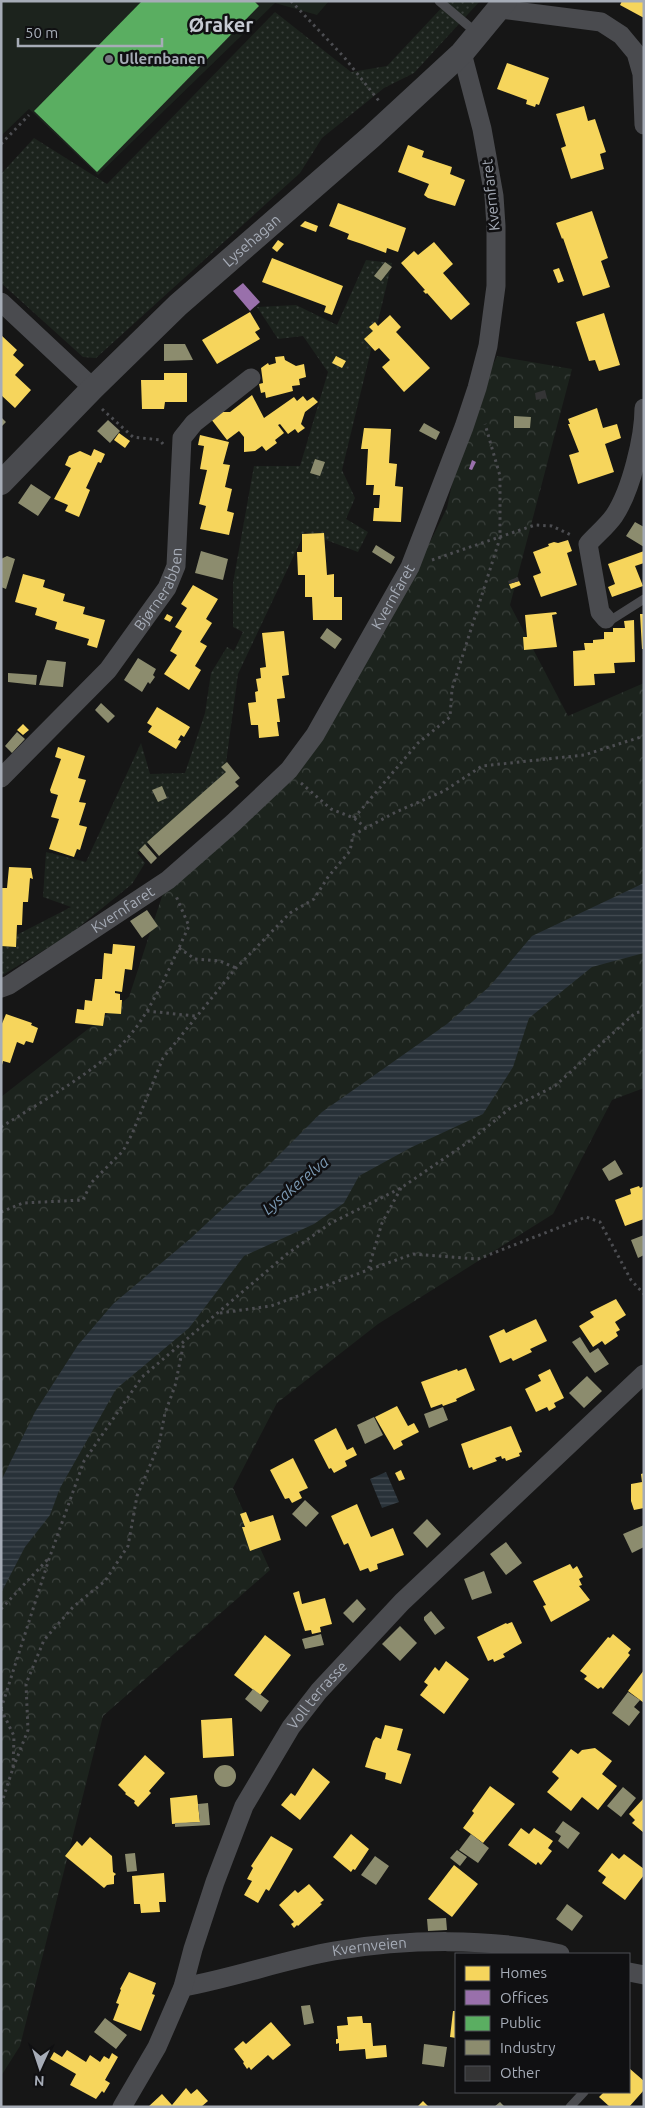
<svg xmlns="http://www.w3.org/2000/svg" width="645" height="2108" viewBox="0 0 645 2108" font-family="Ubuntu,sans-serif">
  <style>
    .green { fill: url(#green-dots) }
    .forest { fill: url(#forest-crowns) }
    .pitch { fill: #1c231d }
    .water { fill: url(#water-rules) }
    .homes { fill: #f6d55c }
    .offices { fill: #9970ab }
    .public { fill: #5aae61 }
    .industry { fill: #8c8c6e }
    .building { fill: #343435 }
    .lines { fill: none; stroke-linecap: round; stroke-linejoin: round }
    .path { stroke: #4c4d51; stroke-width: 3; stroke-dasharray: 2.5 4; stroke-linecap: butt }
    .service { stroke: #4a4b4f; stroke-width: 9 }
    .minor { stroke: #4a4b4f; stroke-width: 19 }
    .tertiary { stroke: #4a4b4f; stroke-width: 24 }
    .poi-dot { fill: #74787f; stroke: #101012; stroke-width: 2 }
    .labels { text-anchor: middle; stroke-width: 5; stroke-linejoin: round; paint-order: stroke }
    .poi-label { font-size: 15px; font-weight: bold; fill: #a6acb7; stroke: #101012; text-anchor: start }
    .street-label { font-size: 15px; fill: #a6acb7; stroke: #101012 }
    .water-label { font-size: 16px; font-style: italic; fill: #7c9ab4; stroke: #101012 }
    .district-label { font-size: 20px; font-weight: bold; fill: #c7cbd3; stroke: #101012 }
  </style>
  <defs>
    <pattern id="green-dots" width="8" height="8" patternUnits="userSpaceOnUse" patternTransform="scale(1.25)"><rect width="8" height="8" fill="#1c231d"/><path d="M2 2h.1M6 6h.1" fill="none" stroke="#3a403c" stroke-width="1.8" stroke-linecap="round"/></pattern>
    <pattern id="forest-crowns" width="20" height="18" patternUnits="userSpaceOnUse" patternTransform="scale(1.25)"><rect width="20" height="18" fill="#1c231d"/><path d="M2 6a3 3 0 1 1 6 0M12 15a3 3 0 1 1 6 0" fill="none" stroke="#3a403c"/></pattern>
    <pattern id="water-rules" width="6" height="5" patternUnits="userSpaceOnUse" patternTransform="scale(1.25)"><rect width="6" height="5" fill="#283138"/><path d="M0 2.5h6" fill="none" stroke="#444c53"/></pattern>
  </defs>
  <rect width="100%" height="100%" fill="#161616"/>
  <path class="green" d="M448 1H480L414 73 384 88 322 138 300 173 96 358 83 357 1 283V174L34 138 107 184 275 12 351 72 387 66Z
    M366 260 392 263 342 470 355 498 346 519 368 532 358 552 305 532 238 674 226 763 229 776 137 853 145 863 132 884 69 935 1 976V943L71 907 43 897 46 852 86 862 141 743 150 774 185 773 205 713 211 673 227 647 234 651 243 632 233 627V583L254 466H300L328 372 303 336 278 339 257 307 296 305 337 325Z"/>
  <path class="forest" d="M497 356 572 369 510 605 568 716 644 683V1088L612 1100 553 1214 378 1324 277 1403 233 1488 270 1570 103 1716 20 2046 1 2076V1097L129 997 166 884 323 735 389 624 447 508 464 427Z"/>
  <path class="pitch" d="M1 1H329L317 15 275 3 98 175 29 109 1 136Z"/>
  <path class="water" d="M644 883V953L592 967 529 1018 513 1067 483 1114 412 1147 359 1176 344 1203 314 1224 244 1256 189 1328 116 1389 60 1488 50 1515 25 1547 1 1593V1481L35 1412 78 1345 113 1304 191 1238 265 1169 322 1112 447 1024 490 986 532 936Z
    M386 1472 399 1502 382 1508 370 1479Z"/>
  <path class="homes" d="M622 1H644V18L620 5Z
    M507 63 549 78 539 105 536 104 535 107 526 104 527 100 497 89Z
    M584 106 588 121 595 119 606 152 600 154 604 169 571 179 561 148 566 146 556 114Z
    M408 145 424 151 422 157 452 167 450 174 465 180 455 206 428 198 424 195 429 184 398 172Z
    M338 203 406 228 398 252 387 248 386 253 362 244 347 239 349 234 329 226Z
    M592 211 608 258 601 261 610 287 583 296 563 238 562 239 556 223Z
    M305 221 318 226 316 232 300 226Z
    M278 240 284 244 277 252 272 248Z
    M434 242 453 264 443 273 470 304 451 320 427 293 426 294 423 291 425 290 401 263 414 251 418 255Z
    M272 258 343 286 332 315 324 312 326 306 262 282Z
    M559 268 564 281 558 283 553 270Z
    M250 312 260 329 255 332 260 339 217 364 202 340Z
    M604 313 620 365 599 371 595 360 589 361 576 322Z
    M390 315 401 327 396 332 430 368 404 392 382 367 390 360 379 348 375 351 364 339 373 331 369 327 375 322 378 326Z
    M1 335 17 350 13 355 24 365 15 375 31 390 15 408 1 395Z
    M284 356 285 360 296 366 304 364 306 377 299 379 300 385 292 386 293 391 266 398 265 392 261 393 259 384 263 383 261 368 268 363 269 365 276 363 275 357Z
    M336 356 346 361 342 368 332 363Z
    M164 373H187V402H165L164 409H142L141 380H164Z
    M252 395 264 418 294 397 297 401 303 396 307 401 313 397 318 402 305 412 301 424 305 428 298 433 295 429 288 434 280 424 278 425 284 433 275 440 277 443 266 451 262 446 255 451 244 452V437L239 431 227 440 211 419 221 412H230Z
    M597 408 603 428 617 424 621 438 605 444 614 472 578 484 569 455 579 452 568 424H570L568 419Z
    M364 428 391 429 389 463 397 464 395 486 403 487 401 522 373 521 374 508H379L380 495H373L374 485H366L368 449H361Z
    M119 433 130 441 125 448 114 440Z
    M200 435 229 442 223 464 230 465 225 487 232 489 227 511 234 513 229 535 200 529 206 506 199 504 207 470 200 469 204 446 198 445Z
    M94 449 105 454 101 463 98 462 86 488 90 490 79 517 65 511 68 505 54 499 71 468 65 465 69 456 80 451 91 456Z
    M324 533 327 575 334 574V597H342V620H313L312 597H305V575H298L297 552H302V534Z
    M568 540 572 551 567 553 577 585 541 597 533 576 541 573 533 552 549 546 548 544 554 542 558 543Z
    M644 551V563L635 566 643 586 612 597 608 587 615 584 608 564Z
    M23 574 45 580 43 587 65 594 63 601 85 607 83 614 105 620 97 648 87 645 89 639 55 629 57 622 35 615 37 608 15 602Z
    M519 581 521 585 511 589 509 584Z
    M193 585 218 599 206 619 212 623 200 642 207 646 195 666 201 670 189 690 164 674 177 655 170 651 182 631 175 627 187 608 181 604Z
    M556 612 557 614 552 615 557 647 524 650 523 637H527L525 615Z
    M167 614 173 617 170 622 164 619Z
    M640 614H644V649H642Z
    M634 620 635 662 614 663 615 673 594 674 595 685 574 686 573 651 585 650 584 643H593V640L604 639V632H613V628H625L624 621Z
    M284 631 289 675 282 676 285 698 277 699 280 722H277L279 736 259 738 258 725H251L248 703 256 702 255 692 258 691 256 679 261 678 260 668 266 667 262 633Z
    M157 707 190 727 184 737 181 735 178 740 181 741 176 749 148 732 152 726 147 723Z
    M23 724 29 730 23 735 17 730Z
    M58 747 85 756 78 778 86 780 79 802 86 803 79 825 87 827 80 850 77 849 74 857 49 849 59 819 51 817 58 795 51 793 50 790 61 759 55 757Z
    M9 867 31 868 33 879 30 878 28 902H23L22 925H17L16 947 1 946V888H7Z
    M113 944 135 946 132 970 125 969 122 992 115 991V993L120 994V1000H122L121 1014 105 1013 103 1026 75 1023 77 1009 84 1010 85 1000 92 1001 95 979H102L104 953 112 954Z
    M6 1014 32 1023 31 1025 38 1028 33 1043 26 1041 24 1045 17 1042 10 1063 3 1061 2 1065 1 1026Z
    M639 1186 640 1188 644 1186V1219L625 1226 615 1200 631 1194 630 1189Z
    M616 1299 626 1315 615 1322 620 1330 616 1332 618 1336 605 1345 602 1341 593 1347 579 1326 594 1317 590 1312Z
    M536 1319 547 1341 530 1349 532 1352 513 1361 511 1358 500 1363 489 1336 504 1329 506 1333Z
    M466 1368 475 1390 456 1399 457 1401 443 1406 442 1404 431 1408 421 1382 457 1369 458 1371Z
    M550 1369 564 1398 554 1403 556 1407 549 1411 547 1407 536 1412 525 1389 541 1381 538 1375Z
    M397 1406 408 1426 414 1423 419 1432 401 1441 403 1445 394 1450 375 1417Z
    M511 1426 522 1452 519 1453 520 1456 506 1461 505 1458 502 1459 501 1456 495 1458 497 1461 473 1470 472 1467 469 1468 461 1444Z
    M336 1428 347 1450 353 1447 357 1455 345 1461 347 1466 334 1473 331 1468 329 1469 314 1440Z
    M293 1458 308 1488 299 1492 302 1498 292 1503 289 1498 285 1499 270 1470Z
    M401 1470 405 1479 399 1481 395 1473Z
    M644 1473V1508L634 1510 631 1501V1484L642 1482 641 1474Z
    M357 1504 371 1537 393 1528 404 1555 377 1564 378 1569 370 1572 368 1568 360 1571 348 1543 344 1545 331 1516Z
    M246 1512 250 1522 273 1515 281 1540 250 1551 242 1527H245L240 1514Z
    M570 1564 573 1569 577 1566 583 1577 579 1579 582 1585 579 1586 590 1600 551 1622 543 1606 546 1605 533 1581Z
    M299 1591 302 1604 325 1598 332 1624 320 1627 321 1632 312 1634 311 1630 305 1631 293 1593Z
    M512 1622 522 1643 503 1654 505 1657 494 1662 493 1659 488 1661 477 1637 506 1623 507 1624Z
    M613 1634 631 1649 628 1653 630 1655 603 1689 601 1687 598 1689 584 1679 587 1676 580 1671 608 1637 610 1638Z
    M265 1635 291 1655 260 1695 234 1675Z
    M446 1661 469 1679 444 1714 420 1695 428 1685 424 1682 435 1667 439 1671Z
    M644 1670V1703L628 1691Z
    M232 1718 234 1756 203 1758 201 1720Z
    M385 1725 403 1729 397 1750 411 1754 401 1784 385 1779 386 1773 365 1767 373 1741 376 1737 381 1739Z
    M595 1748 612 1761 602 1774 617 1786 598 1810 582 1797 571 1811 547 1792 559 1778 552 1772 571 1749 578 1754 582 1750Z
    M145 1755 165 1773 149 1791 151 1793 138 1807 134 1803 135 1801 125 1794 126 1793 118 1785Z
    M313 1768 330 1782 300 1820 281 1805 291 1793 295 1796Z
    M490 1786 515 1804 483 1843 463 1828 474 1813 472 1811Z
    M197 1795 200 1822 172 1824 170 1798Z
    M644 1798V1833L632 1823 635 1820 629 1814Z
    M521 1828 529 1834 534 1828 553 1841 548 1848 552 1851 541 1865 538 1862 536 1865 508 1845Z
    M351 1834 369 1849 355 1870 353 1869 351 1872 333 1857Z
    M271 1836 293 1849 269 1891 266 1889 258 1903 244 1895 252 1881 247 1879 253 1868 251 1866Z
    M90 1837 112 1856 113 1872 116 1874 114 1876V1884L107 1885 104 1888 65 1856 77 1841 82 1846Z
    M612 1853 619 1859 624 1854 644 1869V1875L625 1900 602 1883 606 1877 598 1871Z
    M454 1865 478 1884 452 1917 428 1899Z
    M164 1873 166 1902H159L160 1912 141 1913 140 1904H134L132 1876Z
    M309 1884 324 1900 320 1903 322 1904 298 1926 297 1925 294 1928 291 1924 294 1922 279 1905 295 1890 298 1893Z
    M129 1972 156 1983 152 1994 155 1995 141 2031 113 2020 119 2004 116 2003 121 1990 120 1989Z
    M453 2011H456V2038L450 2037Z
    M362 2016 363 2023H371L373 2046 386 2045 387 2057 366 2059 365 2049 339 2051V2043L336 2044V2039H338L337 2026 348 2025 347 2017Z
    M271 2022 291 2045 273 2060 268 2055 251 2070 249 2067 247 2069 243 2063 244 2062 234 2049 243 2041 246 2044Z
    M67 2050 86 2062 90 2055 100 2062 104 2056 109 2059 112 2053 118 2057 105 2080 110 2083 104 2093 102 2091 96 2099 70 2085 76 2074 50 2059 54 2052 62 2057Z
    M629 2068 644 2081V2090L629 2107H610L599 2097 604 2092H629Z
    M186 2088 191 2094 197 2089 208 2101 201 2107H148L162 2094 172 2105Z
    M423 2101 429 2107H417Z"/>
  <path class="offices" d="M243 283 260 302 250 311 233 291Z
    M472 460 476 462 472 470 469 469Z"/>
  <path class="public" d="M142 1H254L259 6 97 172 34 111Z"/>
  <path class="industry" d="M385 262 392 267 381 281 374 276Z
    M164 344H185L193 360 164 361Z
    M514 416 531 417 530 428H514Z
    M1 417 6 422 1 427Z
    M108 420 120 431 110 443 97 431Z
    M424 423 440 432 436 440 419 431Z
    M315 459 325 462 320 476 310 473Z
    M31 484 51 497 38 516 18 503Z
    M635 522 644 527V547L626 536Z
    M376 545 395 557 391 564 372 552Z
    M201 551 228 559 223 580 195 573Z
    M7 556 15 559 6 589 1 587V559Z
    M327 628 342 639 335 649 320 638Z
    M138 658 156 669 153 675 155 677 150 684 148 682 142 692 124 680Z
    M47 660 66 662 63 687 39 685Z
    M8 673 37 675 36 685 8 682Z
    M101 703 115 716 108 723 95 710Z
    M17 732 25 739 12 753 5 746Z
    M227 762 240 778 235 782 239 786 159 856 147 842 226 772 221 767Z
    M162 786 167 798 158 802 152 790Z
    M145 844 157 858 151 864 139 850Z
    M147 910 158 926 142 938 130 921Z
    M615 1160 623 1174 609 1181 602 1169Z
    M644 1235V1255L638 1258 631 1240Z
    M580 1337 590 1353 598 1348 609 1364 595 1373 572 1342Z
    M587 1376 602 1391 584 1408 569 1393Z
    M443 1407 448 1420 429 1428 424 1414Z
    M374 1417 383 1435 365 1444 357 1425Z
    M305 1500 319 1513 306 1527 292 1514Z
    M427 1519 441 1534 427 1548 413 1533Z
    M644 1525V1547L632 1553 623 1534Z
    M506 1542 522 1563 506 1575 490 1554Z
    M484 1571 492 1593 472 1600 464 1579Z
    M357 1599 366 1609 353 1623 343 1613Z
    M431 1611 445 1628 435 1635 424 1620V1617Z
    M400 1626 417 1643 400 1661 382 1644Z
    M321 1634 324 1645 305 1649 302 1639Z
    M253 1689 269 1701 261 1712 245 1699Z
    M628 1692 640 1700 634 1707 640 1712 629 1726 612 1713Z
    M214 1776a11 11 0 1 1 22 0a11 11 0 1 1-22 0Z
    M623 1787 636 1798 621 1817 607 1806Z
    M208 1803 210 1825 175 1827V1823L200 1822 198 1804Z
    M563 1821 580 1833 568 1849 558 1841 561 1836 555 1832Z
    M471 1834 489 1848 478 1863 459 1850Z
    M457 1850 467 1857 460 1866 450 1858Z
    M135 1853 137 1871 127 1872 125 1854Z
    M375 1856 389 1866 376 1885 361 1875Z
    M567 1904 583 1916 572 1931 556 1919Z
    M446 1918 447 1930 428 1931 427 1919Z
    M310 2005 314 2023 304 2025 301 2006Z
    M105 2018 127 2035 116 2049 94 2032Z
    M424 2044 447 2047 444 2067 422 2064Z
    M500 2102 505 2107H494Z"/>
  <path class="building" d="M545 390 547 398 536 400 535 393Z
    M518 577 519 581 509 584 508 581Z"/>
  <g class="lines">
    <path class="path" d="M291 1 344 57 379 101
      M1 144 29 115
      M102 409 133 437 160 440 163 444
      M432 560 535 525 552 526 573 536
      M301 783 331 809 354 818 367 829
      M354 818 418 743 450 717 452 689 500 538V476L485 424
      M179 948 195 959 220 961 236 968
      M147 1011 195 1016
      M1 1127C41 1102 86 1077 121 1045 150 1017 172 962 189 926L176 896
      M401 1188 382 1223 368 1270 413 1254 478 1259 586 1217 600 1222 631 1280 644 1294
      M1 1212 23 1203 83 1200 91 1183 123 1151 132 1134 163 1058 236 968 290 913 314 899 328 877 350 851 353 835 396 812 444 791 482 766 584 755 644 736
      M220 1313 271 1306 368 1270
      M1 1609 48 1559
      M1 1709 49 1559 84 1461 142 1377 287 1254 331 1223 401 1188 471 1140 509 1109 555 1086 635 1013 644 1011
      M1 1709 14 1736 13 1768 1 1805
      M13 1768 28 1730 26 1684 44 1640 73 1607 105 1581 128 1546 137 1496 159 1444 165 1413 175 1386 184 1342"/>
    <path class="service" d="M439 1 478 34
      M606 619 611 620 644 599
      M570 2107 584 2092"/>
    <g class="minor">
      <path d="M500 9 601 22 621 35 636 53 642 74 644 125"/>
      <path d="M1 302 93 388"/>
      <path d="M606 619 600 612 588 544C596 535 607 526 614 516 631 491 644 437 644 408"/>
      <path id="s1" d="M1 778 108 670 167 588 176 566 182 438 194 423 251 378"/>
      <path id="s2" d="M1 988 9 985 168 880 233 823 289 770 315 735 410 567 464 427 477 388 488 346 496 286V226L494 196 482 129 462 53"/>
      <path d="M629 1972 644 1975"/>
      <path id="s3" d="M183 1987C234 1978 283 1960 334 1951 405 1939 490 1937 560 1954"/>
      <path id="s4" d="M122 2107 157 2047 183 1987 193 1949 215 1882 244 1806 291 1727 319 1691 402 1602 644 1374"/>
    </g>
    <path class="tertiary" id="s5" d="M1 483 93 388 178 305 371 137 462 53 505 1"/>
  </g>
  <circle class="poi-dot" cx="109" cy="59" r="5"/>
  <g class="labels">
    <g class="poi-label">
      <text x="119" y="64">Ullernbanen</text>
    </g>
    <g class="street-label">
      <text transform="translate(491 195) rotate(-96)" y="5">Kvernfaret</text>
      <text dy="5" stroke="none"><textPath href="#s5" startOffset="349">Lysehagan</textPath></text>
      <text dy="5" stroke="none"><textPath href="#s1" startOffset="249">Bjørnerabben</textPath></text>
      <text dy="5" stroke="none"><textPath href="#s2" startOffset="565">Kvernfaret</textPath></text>
      <text dy="5" stroke="none"><textPath href="#s2" startOffset="145">Kvernfaret</textPath></text>
      <text dy="5" stroke="none"><textPath href="#s4" startOffset="459">Voll terrasse</textPath></text>
      <text dy="5" stroke="none"><textPath href="#s3" startOffset="191">Kvernveien</textPath></text>
    </g>
    <g class="water-label">
      <text transform="translate(295 1185) rotate(-40)" y="6">Lysakerelva</text>
    </g>
    <g class="district-label">
      <text x="221" y="32">Øraker</text>
    </g>
  </g>
  <rect width="645" height="2108" fill="none" stroke="#a6acb7" stroke-width="5"/>
  <rect x="455" y="1953" width="175" height="140" fill="#101012" stroke="#4c4e54"/>
  <rect x="465" y="1966" width="25" height="15" fill="#f6d55c" stroke="#4c4e54"/>
  <text x="500" y="1978" font-size="15" fill="#a6acb7">Homes</text>
  <rect x="465" y="1990" width="25" height="15" fill="#9970ab" stroke="#4c4e54"/>
  <text x="500" y="2003" font-size="15" fill="#a6acb7">Offices</text>
  <rect x="465" y="2016" width="25" height="15" fill="#5aae61" stroke="#4c4e54"/>
  <text x="500" y="2028" font-size="15" fill="#a6acb7">Public</text>
  <rect x="465" y="2040" width="25" height="15" fill="#8c8c6e" stroke="#4c4e54"/>
  <text x="500" y="2053" font-size="15" fill="#a6acb7">Industry</text>
  <rect x="465" y="2066" width="25" height="15" fill="#343435" stroke="#4c4e54"/>
  <text x="500" y="2078" font-size="15" fill="#a6acb7">Other</text>
  <g transform="translate(40 2068) rotate(183)" stroke="#101012" stroke-width="4" paint-order="stroke">
  <path d="M0-4L9 19L0 12L-9 19Z" fill="#a6acb7"/>
  <text y="-8" font-size="14" font-weight="bold" text-anchor="middle" fill="#a6acb7">N</text>
  </g>
  <path d="M18 38v8h144v-8" fill="none" stroke="#a6acb7" stroke-width="2.5"/>
  <text x="25" y="38" font-size="15" fill="#a6acb7" stroke="#101012" stroke-width="4" paint-order="stroke">50 m</text>
</svg>
